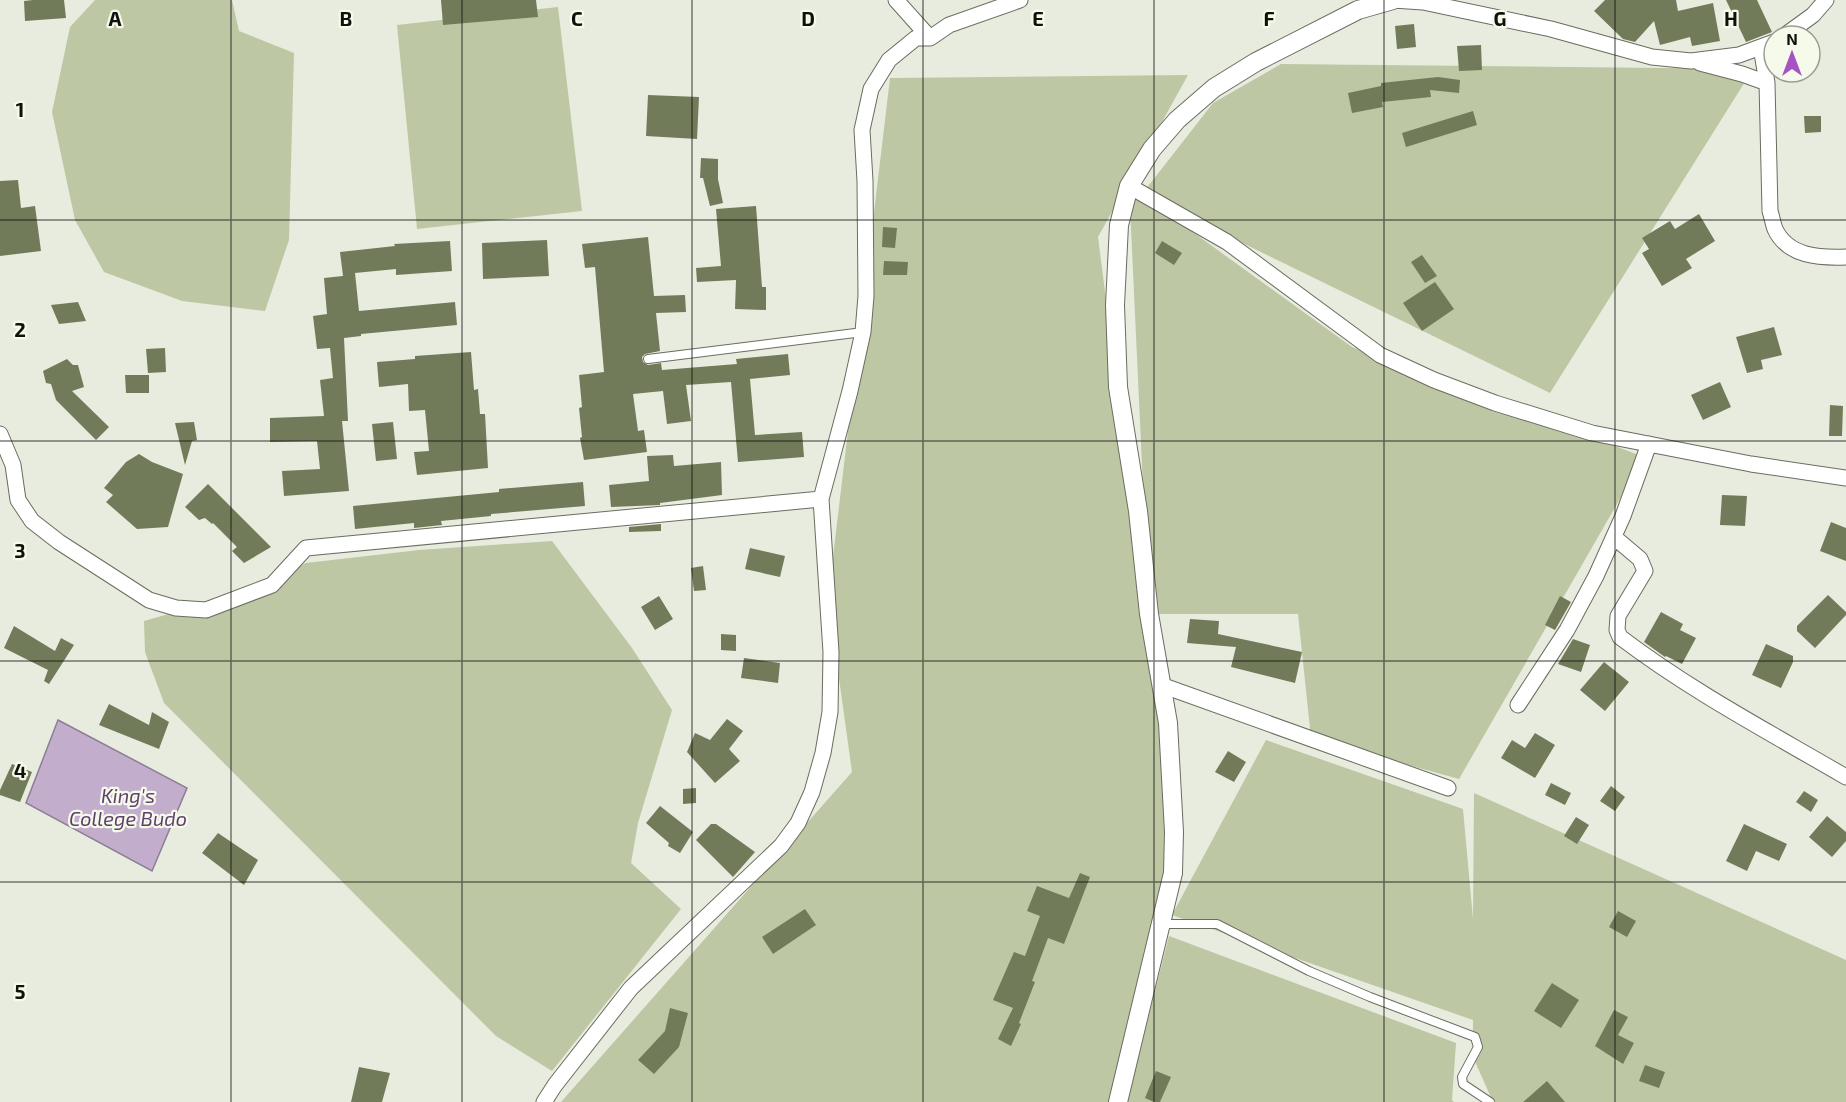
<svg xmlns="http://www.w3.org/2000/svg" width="1846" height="1102" viewBox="0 0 1846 1102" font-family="'Exo 2',sans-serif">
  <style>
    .green { fill: #bdc7a3 }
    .water { fill: #c3adcd; stroke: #8d7e93; stroke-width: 1.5 }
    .building { fill: #727b59 }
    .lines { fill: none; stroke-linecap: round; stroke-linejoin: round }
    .service-casing { stroke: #696d60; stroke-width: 10 }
    .minor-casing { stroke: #696d60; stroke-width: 17 }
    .tertiary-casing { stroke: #696d60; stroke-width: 20 }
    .service { stroke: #fff; stroke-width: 8 }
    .minor { stroke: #fff; stroke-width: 15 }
    .tertiary { stroke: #fff; stroke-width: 18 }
    .grid { fill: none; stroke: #10110c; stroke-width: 1.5; stroke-opacity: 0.55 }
    .labels { text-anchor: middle; stroke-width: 4.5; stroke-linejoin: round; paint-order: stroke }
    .water-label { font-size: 20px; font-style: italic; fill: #5f3f6b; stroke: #f6faeb }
    .grid-label { font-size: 20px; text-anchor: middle; font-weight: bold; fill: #10110c; stroke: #f6faeb; stroke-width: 4.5; stroke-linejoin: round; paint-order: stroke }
  </style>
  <rect width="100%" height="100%" fill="#e8ecde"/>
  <path class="green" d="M95 0H232L239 31 294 53 289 240 265 311 182 301 104 272 75 220 52 112 70 27Z
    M558 7 582 211 417 229 397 25Z
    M1281 64 1753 69 1550 393 1142 194 1213 103Z
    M1188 75 1098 237 1174 832 1112 1102H561L852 772 828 599 890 78Z
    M1129 186 1352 347 1644 457 1459 779 1311 738 1298 614H1149Z
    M552 541 632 648 672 710 638 823 631 863 681 909 552 1071 496 1036 164 703 145 652 144 621 246 592 306 563 419 550Z
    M1266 740 1463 809 1473 919 1474 793 1846 960V1102H1493L1473 1057V1020L1172 915Z
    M1169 936 1456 1043 1452 1100 1454 1102H1127Z"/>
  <path class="water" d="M58 720 187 788 152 871 26 803Z"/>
  <path class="building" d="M33 0H64L66 18 25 21 24 1Z
    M441 0H536L538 17 443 25Z
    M1605 0H1676L1678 11 1713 3 1720 41 1692 46 1690 37 1660 45 1654 21 1635 42 1623 39 1594 11Z
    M1726 0H1757L1772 32 1746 42Z
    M1414 24 1416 47 1397 49 1395 26Z
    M1481 45 1482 70 1459 71 1457 46Z
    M1438 77 1460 80 1459 93 1430 90 1431 97 1382 102 1383 107 1352 113 1348 93 1381 86V83Z
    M648 95 699 97 697 139 646 136Z
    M1473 111 1477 125 1406 147 1402 133Z
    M1804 116H1821V132L1805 133Z
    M701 158 718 159V179L723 203 710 206 703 178H700Z
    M18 180 21 208 35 206 41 251 0 256V181Z
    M756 206 762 287H766V310L735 309 736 280 697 282 696 268 721 266 716 209Z
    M1699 214 1715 241 1686 259 1692 268 1662 286 1642 253 1649 249 1642 238 1670 221 1675 229Z
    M883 227 897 228 895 248 882 247Z
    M648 237 654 296 685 295 686 312 656 313 660 351 645 354 642 357 643 362 648 365 661 363 662 370 737 364 736 359 788 354 790 375 750 379 755 435 802 432 804 457 738 462 731 382 686 385 691 421 667 424 663 391 633 394 638 431 644 430 647 452 584 460 580 438 582 437 579 408 582 407 579 375 604 372 595 267 585 268 582 244Z
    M547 240 549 276 483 279 482 243Z
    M450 241 452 271 396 275V269L355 273 359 311 455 302 457 325 361 334V336L344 338 348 421H342L349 491 284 496 282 471 320 469 317 441 270 442V418L324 416 320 380 333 378 330 348 317 349 313 316 327 314 324 278 343 276 340 252 395 246 394 244Z
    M1162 241 1182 253 1174 265 1155 253Z
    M1422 255 1437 276 1425 283 1411 262Z
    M884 261 908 262 907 275H883Z
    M1435 282 1454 309 1422 331 1403 303Z
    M78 302 86 321 59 324 51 305Z
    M1774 327 1782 355 1761 360 1763 369 1747 373 1736 337Z
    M165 348 166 372 148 373 146 349Z
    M471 352 474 390 478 389 480 414H485L488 468 417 475 414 452 429 451 425 410 409 411 408 384 379 387 377 362 415 359V356Z
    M67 359 73 365H78L84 387 72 391 109 427 96 440 56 400 51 384 46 383 43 371Z
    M125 375H149V393H126Z
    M1720 382 1731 407 1703 420 1691 395Z
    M1830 405 1843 406 1842 436H1829Z
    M194 422 197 440 192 441 185 465 175 423Z
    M393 422 397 459 376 461 372 424Z
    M139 454 152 462 183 474 168 527 137 529 106 502 113 495 104 488 126 462Z
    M673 455 674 466 721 462 722 495 660 503V505L611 507 609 485 649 481 647 456Z
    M583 482 585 506 491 514V516L441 521 442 525 414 528V523L355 529 353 506 499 492V489Z
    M208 484 271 547 244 563 232 551 237 547 213 523 212 524 205 518 199 520 185 507Z
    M1722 495 1747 496 1745 526 1720 525Z
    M1831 522 1846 528V561L1820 551Z
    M661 524V531L629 532V527Z
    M750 548 785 556 780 577 745 569Z
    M703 566 706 590 694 591 691 568Z
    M1828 595 1846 612V615L1815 648 1797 631V626Z
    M659 596 673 619 655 630 641 607Z
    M1560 596 1571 602 1555 630 1545 625Z
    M1661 612 1683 624 1680 630 1696 638 1682 664 1666 656 1665 657 1644 642Z
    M1190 619 1219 621 1218 634 1302 652 1295 683 1231 667 1236 647 1187 643Z
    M14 626 55 651 61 638 74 645 49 684 44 681 48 670 4 648Z
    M721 634 736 635V651L721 650Z
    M1573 639 1590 645 1581 672 1558 664Z
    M1766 644 1793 656V662L1781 688 1752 675Z
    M744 658 780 663 778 683 741 678Z
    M1604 662 1629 682 1605 711 1580 690Z
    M109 704 149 725 152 712 169 722 159 749 99 725Z
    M727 719 743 731 729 749 740 761 715 783 687 752 695 733 710 740Z
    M1535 733 1555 745 1535 778 1501 758 1512 740 1525 748Z
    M1228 751 1246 762 1234 782 1215 772Z
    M12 764 32 772 20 802 0 795V790Z
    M1551 783 1571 793 1565 805 1545 795Z
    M1611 786 1625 797 1615 811 1600 801Z
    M696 788V803L683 804V789Z
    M1804 791 1818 800 1811 812 1796 802Z
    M660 806 693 832 680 853 668 846 669 843 646 823Z
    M1827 816 1846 832V841L1832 857 1809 837Z
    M1576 817 1589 825 1577 844 1564 836Z
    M711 824H716L755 852 733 877 696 840Z
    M1744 824 1787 844 1779 861 1756 851 1747 871 1726 861Z
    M218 833 258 860 244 885 202 853Z
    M1080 873 1090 877 1064 944 1048 938 1032 981 1035 982 1019 1023 1021 1024 1011 1046 998 1039 1013 1008 993 1000 1014 952 1025 956 1040 916 1027 911 1037 886 1069 898Z
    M805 909 816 925 773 954 762 937Z
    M1618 911 1636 921 1627 937 1609 927Z
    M1552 983 1579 1000 1561 1028 1534 1011Z
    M670 1008 688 1013 679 1047 654 1074 638 1060 665 1031Z
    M1614 1010 1628 1017 1618 1035 1634 1043 1623 1064 1595 1046Z
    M1645 1065 1665 1072 1659 1088 1639 1081Z
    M359 1067 390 1073 382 1102H351Z
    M1156 1071 1171 1077 1160 1102H1154L1145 1098Z
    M1547 1081 1565 1102H1523Z"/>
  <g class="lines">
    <g class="service-casing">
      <path id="service" d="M648 359 863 332
        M1161 924H1217L1309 971 1370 997 1475 1037 1478 1047 1462 1077 1463 1084 1490 1102"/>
    </g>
    <g class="minor-casing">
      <path id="minor" d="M896 0 930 38
        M1393 0 1423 2 1551 29 1652 57 1691 61 1739 55 1774 42
        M1784 36 1813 15 1826 0
        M1761 47 1767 83 1770 211C1772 217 1773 224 1775 229 1788 257 1820 258 1846 257
        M1700 63 1742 74 1767 83
        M1129 186 1227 242 1380 355 1434 380 1495 403 1592 433 1751 464 1846 478
        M0 434 13 465 18 500 32 521 59 542 149 600 176 608 206 610 272 585 306 548 821 499
        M1614 537 1640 559 1645 571 1618 616 1617 630 1620 637C1691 691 1769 732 1846 777
        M1161 685 1448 788
        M1518 705 1567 630 1596 576 1623 516 1649 444
        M544 1102 555 1085 631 988 781 846 798 823 812 792 823 753 830 712 831 652 821 499 850 391 863 332 866 296 865 181 862 130 871 89 889 60 916 38H930L949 25 1020 0"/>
    </g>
    <g class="tertiary-casing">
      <path id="tertiary" d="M1118 1102 1173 873 1174 832 1168 723 1149 614 1138 511 1118 387 1115 305 1119 225 1129 186 1152 149 1177 120 1214 88 1256 62 1358 10 1393 0"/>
    </g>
    <use href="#service" class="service"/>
    <use href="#minor" class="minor"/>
    <use href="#tertiary" class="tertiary"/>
  </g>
  <path class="grid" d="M231 0V1102M462 0V1102M692 0V1102M923 0V1102M1154 0V1102M1384 0V1102M1615 0V1102M0 220H1846M0 441H1846M0 661H1846M0 882H1846"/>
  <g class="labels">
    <g class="water-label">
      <text x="128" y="803">King's<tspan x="128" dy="23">College Budo</tspan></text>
    </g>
  </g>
  <g class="grid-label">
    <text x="115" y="26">A</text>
    <text x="346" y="26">B</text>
    <text x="577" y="26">C</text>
    <text x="808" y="26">D</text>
    <text x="1038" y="26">E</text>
    <text x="1269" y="26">F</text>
    <text x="1500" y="26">G</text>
    <text x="1731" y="26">H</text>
    <text x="20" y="117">1</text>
    <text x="20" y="337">2</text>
    <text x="20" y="558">3</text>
    <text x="20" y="778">4</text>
    <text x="20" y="999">5</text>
  </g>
  <g transform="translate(1792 54)"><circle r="28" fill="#f6faeb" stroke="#9a9d92" stroke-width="1.5"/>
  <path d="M0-4.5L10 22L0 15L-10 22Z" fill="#a553c3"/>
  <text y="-9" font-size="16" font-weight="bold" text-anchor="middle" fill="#10110c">N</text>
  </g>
</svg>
